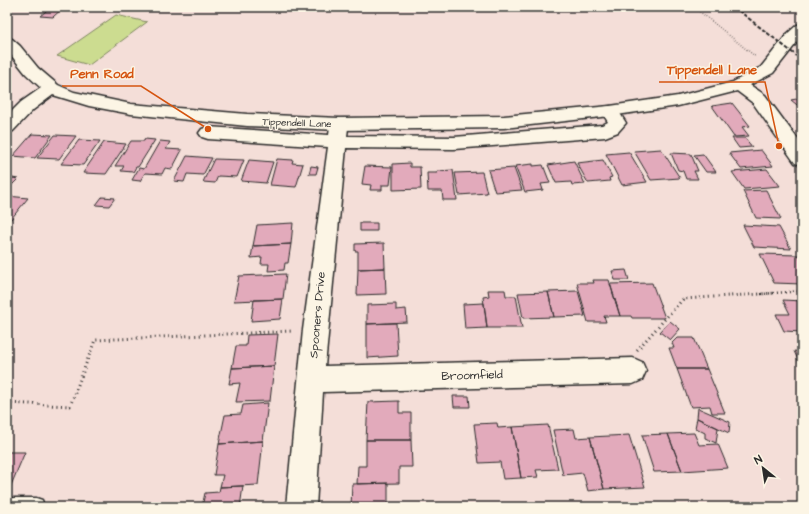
<svg xmlns="http://www.w3.org/2000/svg" width="809" height="514" viewBox="0 0 809 514" font-family="'Architects Daughter',sans-serif">
  <style>
    .green { fill: #ccdc90; stroke: #7c845e }
    .building { fill: #e2aabb; stroke: #2b2b2b }
    .lines { fill: none; stroke-linecap: round; stroke-linejoin: round }
    .lane-casing { stroke: #2b2b2b; stroke-width: 3 }
    .street-casing { stroke: #2b2b2b; stroke-width: 3 }
    .secondary-casing { stroke: #2b2b2b; stroke-width: 3 }
    .path-far2 { stroke: #2b2b2b; stroke-width: 1.5; stroke-dasharray: 0.5 2; stroke-linecap: butt }
    .path-far1 { stroke: #2b2b2b; stroke-width: 2.5; stroke-dasharray: 1 3; stroke-linecap: butt }
    .path { stroke: #2b2b2b; stroke-width: 3; stroke-dasharray: 1 3.5; stroke-linecap: butt }
    .lane { fill: #fcf5e5; fill-rule: evenodd }
    .street { fill: #fcf5e5; fill-rule: evenodd }
    .secondary { fill: #fcf5e5; fill-rule: evenodd }
    .rail { stroke: #2b2b2b; stroke-width: 2; stroke-dasharray: 4 2; stroke-linecap: butt }
    .labels { text-anchor: middle; stroke-width: 3; stroke-linejoin: round; paint-order: stroke }
    .far-street-label { font-size: 10px; fill: #2b2b2b; stroke: #fcf5e5 }
    .street-label { font-size: 12px; fill: #2b2b2b; stroke: #fcf5e5 }
    .leader { fill: none; stroke: #d5540f; stroke-width: 1.5 }
    .callout-dot { fill: #d5540f; stroke: #fcf5e5; stroke-width: 1.5 }
    .callout-label { font-size: 13px; text-anchor: middle; font-weight: bold; fill: #d5540f; stroke: #fcf5e5; stroke-width: 3; stroke-linejoin: round; paint-order: stroke }
  </style>
  <rect width="100%" height="100%" fill="#f4ded8"/>
  <filter id="ink" filterUnits="userSpaceOnUse"><feTurbulence type="fractalNoise" baseFrequency=".025" numOctaves="2"/><feDisplacementMap in="SourceGraphic" scale="8" xChannelSelector="R" yChannelSelector="G"/><feConvolveMatrix kernelMatrix="1 2 1 2 8 2 1 2 1" color-interpolation-filters="sRGB"/></filter>
  <g filter="url(#ink)">
    <path class="green" d="M116 15 147 22 89 65 57 56Z"/>
    <path class="building" d="M51 7H64L53 17 40 16Z
      M802 98V109L791 100Z
      M732 103 750 126 742 127 749 136 734 137 712 106Z
      M32 134 52 135 35 158 13 156Z
      M55 135 76 136 59 159 37 158Z
      M732 138H745L752 147 739 148Z
      M145 139 155 140 138 167H136L133 172 121 171 124 166H115L131 141H144Z
      M79 140 100 141 83 165 61 164Z
      M160 141 170 142 166 149 182 150 172 169 165 168 162 174 145 173 140 181 132 180 139 168 144 169Z
      M104 142 126 144 106 174 83 173Z
      M661 149 680 178 651 180 634 151Z
      M761 150 773 166 741 169 729 153Z
      M629 152 647 182 622 185 606 154Z
      M671 153 691 154 698 171H694L698 179H686L683 171 678 170Z
      M703 154 716 172H706L694 155Z
      M187 156 212 158 203 175 187 174 184 182 174 181Z
      M214 159 244 160 237 177 218 176 215 183 203 182Z
      M277 159 293 160 292 163 303 164 296 187 270 185Z
      M249 160 273 162 266 183 241 181Z
      M603 160 612 177 609 178 610 181 588 183 577 163Z
      M574 161 585 184 572 185 571 182 556 183 548 165Z
      M410 163V167H420L421 189 393 190V164Z
      M533 164V166L543 165 550 183 541 184 543 190 525 192 515 166Z
      M311 166 318 167 316 174H309Z
      M365 166 392 167 390 185H382V190H370L371 185 362 184Z
      M514 168 522 190 495 192 488 170Z
      M767 169 780 186 744 189 732 172Z
      M453 170 457 200H443L442 191H428L427 173H437V171Z
      M482 172 487 193 459 195 455 173Z
      M7 177 18 179 7 190Z
      M766 190 781 219 756 218 743 191Z
      M7 196 28 198 7 224Z
      M102 197 115 198 109 206 96 205Z
      M293 223 291 244 253 246 257 225Z
      M360 223H377V231H360Z
      M743 225 779 227 791 249 754 247Z
      M384 243 385 268 358 269V251H355V244Z
      M291 244 288 263H285L284 270 268 271 269 264H261L262 257 251 258 253 246Z
      M760 254 798 255 802 263V284L774 283Z
      M385 268 386 294 357 295 358 269Z
      M626 270 629 280H615L612 271Z
      M286 274 283 299 234 301 239 276Z
      M593 280H609L620 316H604L606 322H588L577 283H594Z
      M652 283 665 318H632L631 316H620L610 284Z
      M488 290H505L506 296H516L522 328H487L483 297 489 296Z
      M578 291 585 316 554 317 548 292Z
      M548 292 554 317 523 318 518 293Z
      M283 299 280 319 251 321 254 300Z
      M783 300 802 301V332L784 331 776 314H790Z
      M484 303 487 328 465 329 463 304Z
      M396 304V310L406 309 407 322 367 324V305Z
      M670 321 680 329 670 340 660 332Z
      M396 323 398 356 367 358V324Z
      M278 334 274 366 232 368 236 346H246L247 335Z
      M677 338H694L707 369H677L669 348H674L672 343Z
      M794 351 802 352V369Z
      M274 366 270 401 236 402 240 383 229 384 232 368Z
      M677 369H707L725 413H712L710 406 691 407Z
      M453 396H469L470 407H454Z
      M399 401V413H411V440H366L368 402Z
      M268 403 263 441 219 444 225 415 241 414 243 405Z
      M698 408 730 422 729 433 697 418Z
      M697 418 718 428 716 443 705 438V433L695 428Z
      M497 423 498 428 512 427 521 478 503 479 500 462 479 463 474 424Z
      M548 425 558 469 536 470 538 477 521 478 512 427Z
      M574 429 576 438 590 437 604 489 588 491 583 473 563 475 553 430Z
      M694 433 699 445 718 444 728 468 682 471 668 434Z
      M668 434 682 471 654 472 642 435Z
      M629 435 645 487 604 489 590 437Z
      M366 440H411L412 467H399V483L357 484 358 466H366Z
      M263 441 258 485 220 487 223 475H214L219 444Z
      M7 452H25L9 490 7 491Z
      M388 483V507H351L352 484Z
      M243 486 240 507H202L205 493 219 492 220 487Z"/>
    <g class="lines">
      <g class="lane-casing">
        <path id="lane" d="M7 498H36L42 500 44 507H7Z"/>
      </g>
      <g class="street-casing">
        <path id="street" d="M610 106 616 107 626 123 618 132 605 137 454 149 346 148 325 366 633 358 642 362 646 371 642 380 633 384 323 392 316 507H286L303 330 328 147 208 139 202 137 199 133 202 129 208 127 329 135 330 128 333 124 339 122 345 124 348 128 347 136 454 137 602 125 608 122 601 111 604 107Z"/>
      </g>
      <g class="secondary-casing">
        <path id="secondary" d="M802 24V36L773 73 750 85 765 95 802 145V165L795 163 753 103 737 91 678 106 610 116 504 128 339 130 247 126 131 114 89 106 53 95 33 110 13 131 7 133V116L21 102 41 88 26 74 7 50V38L12 39 20 46 38 68 58 85 74 92 131 104 247 114 339 118 504 116 610 106 678 96 733 82 761 67 788 33 797 25Z"/>
      </g>
      <path class="path-far2" d="M694 7 756 57"/>
      <path class="path-far1" d="M761 294 802 291"/>
      <path class="path" d="M637 350 683 299 776 293
        M7 403 70 406 95 340 293 331"/>
      <use href="#lane" class="lane"/>
      <use href="#street" class="street"/>
      <use href="#secondary" class="secondary"/>
      <path class="rail" d="M734 7 802 60"/>
    </g>
  </g>
  <g class="labels">
    <g class="far-street-label">
      <text transform="translate(297 122) rotate(2)" y="4">Tippendell Lane</text>
    </g>
    <g class="street-label">
      <text transform="translate(317 315) rotate(-85)" y="4">Spooners Drive</text>
      <text transform="translate(472 375) rotate(-2)" y="4">Broomfield</text>
    </g>
  </g>
  <path class="leader" d="M779 146L765 82H659M208 129L141 86H62"/>
  <g class="callout-dot">
    <circle cx="779" cy="146" r="4"/>
    <circle cx="208" cy="129" r="4"/>
  </g>
  <g class="callout-label">
    <text x="712" y="74">Tippendell Lane</text>
    <text x="102" y="78">Penn Road</text>
  </g>
  <rect width="809" height="514" fill="none" stroke="#fcf5e5" stroke-width="24"/>
  <rect x="12" y="12" width="785" height="490" fill="none" stroke="#2b2b2b" stroke-width="1.5" filter="url(#ink)"/>
  <g transform="translate(763 468) rotate(330)" stroke="#fcf5e5" stroke-width="3" paint-order="stroke">
  <path d="M0-3L7 15L0 10L-7 15Z" fill="#2b2b2b"/>
  <text y="-6" font-size="11" font-weight="bold" text-anchor="middle" fill="#2b2b2b">N</text>
  </g>
</svg>
